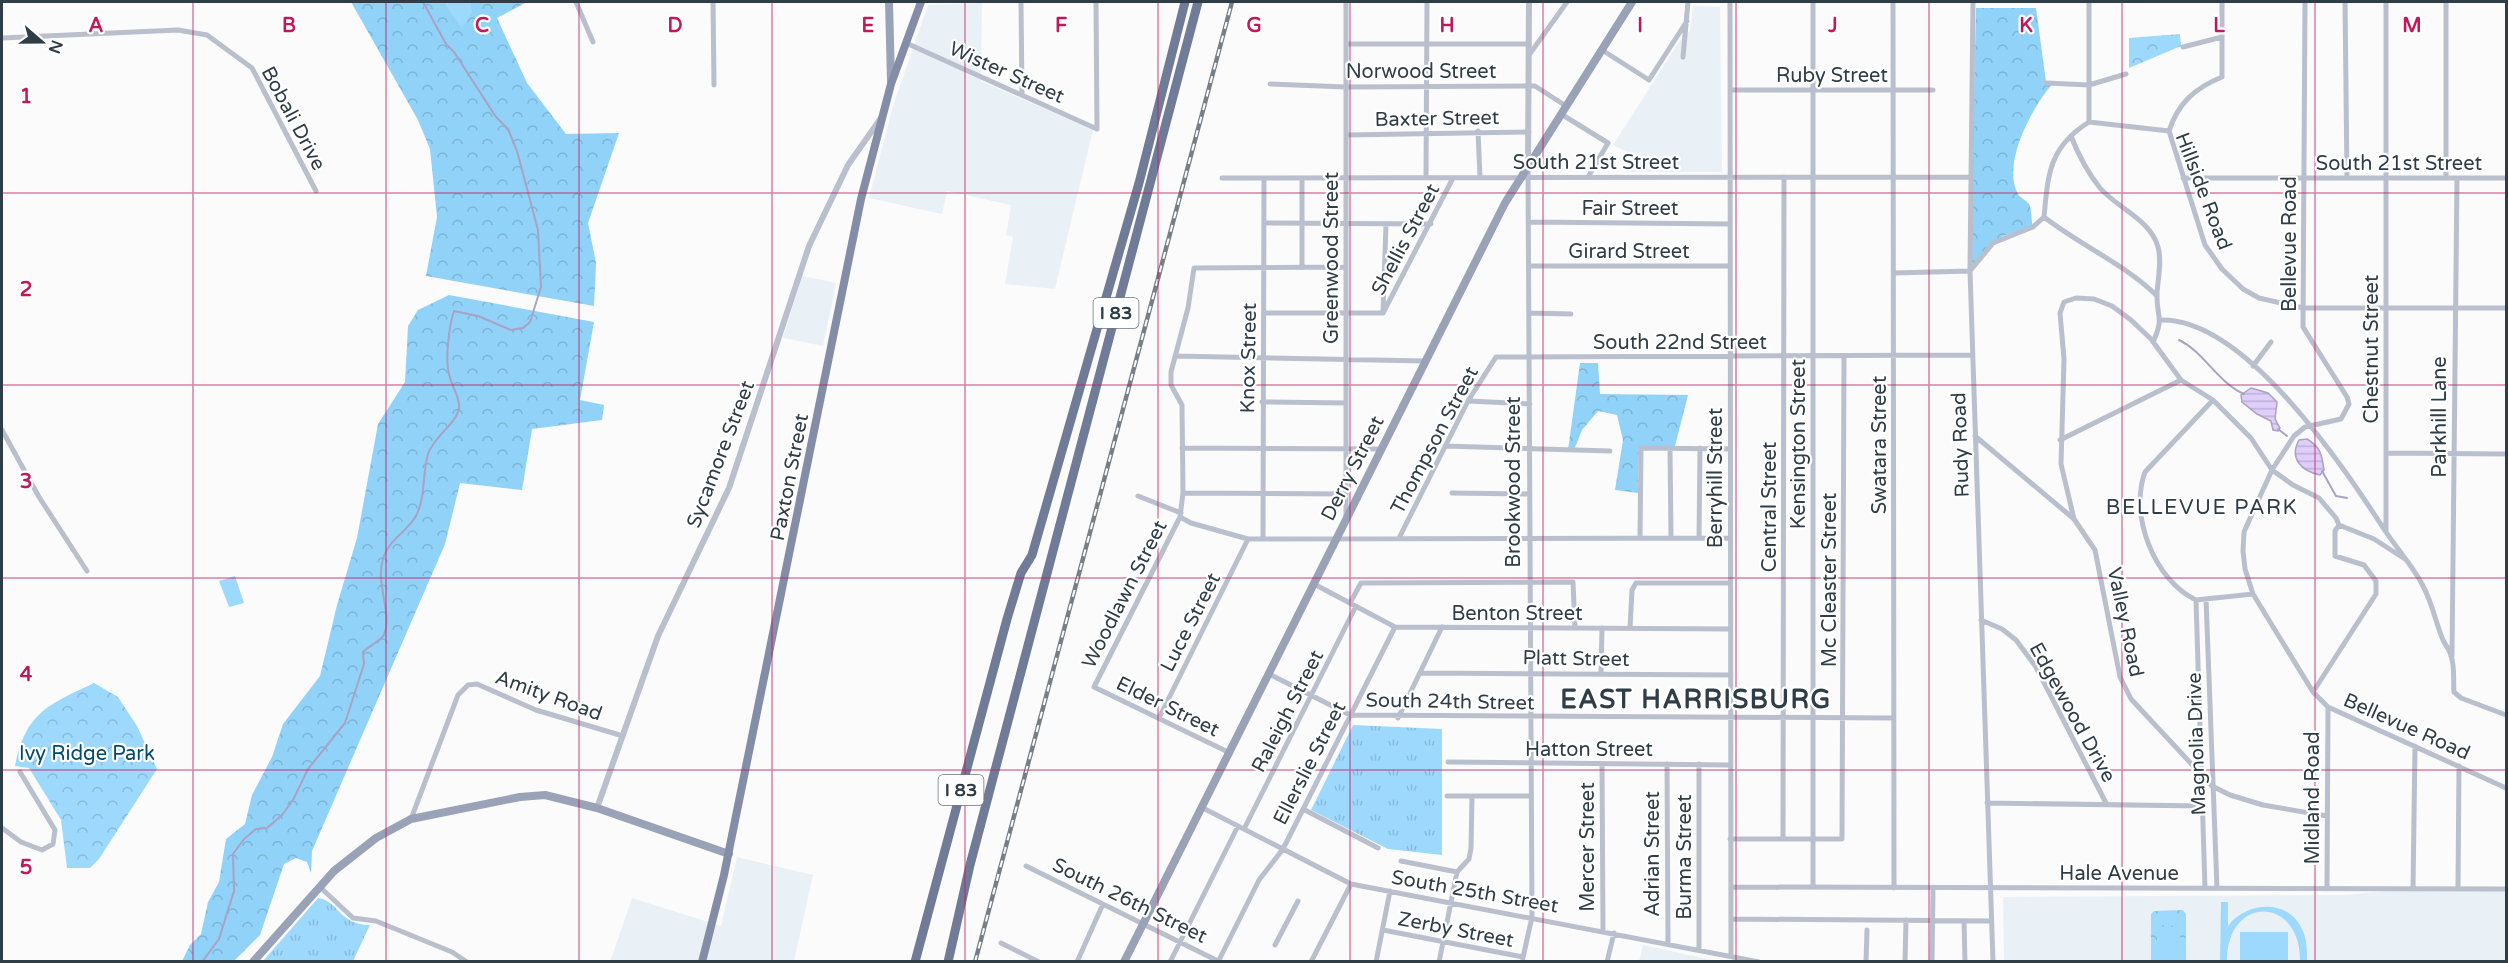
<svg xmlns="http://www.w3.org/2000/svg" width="2508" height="963" viewBox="0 0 2508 963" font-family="'Varela Round',sans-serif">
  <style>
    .built { fill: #e9f1f7 }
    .grass { fill: url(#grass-tufts) }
    .forest { fill: url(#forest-crowns) }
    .park { fill: url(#park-crowns) }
    .garden { fill: #9dd9fc }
    .water { fill: url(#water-rules); stroke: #aaa2c4; stroke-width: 1.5 }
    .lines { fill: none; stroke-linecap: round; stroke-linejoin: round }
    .stream { stroke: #aaa2c4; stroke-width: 2 }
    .minor { stroke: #babfce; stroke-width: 5 }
    .tertiary { stroke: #babfce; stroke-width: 6 }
    .secondary { stroke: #9aa2b7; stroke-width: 8 }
    .primary { stroke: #838da7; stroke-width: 8 }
    .motorway { stroke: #707b98; stroke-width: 9 }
    .rail-casing { stroke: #767f85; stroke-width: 4.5 }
    .rail { stroke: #fff; stroke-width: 2; stroke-dasharray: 7; stroke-linecap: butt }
    .grid { fill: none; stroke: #c2185b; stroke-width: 1.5; stroke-opacity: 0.55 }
    .labels { text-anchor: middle; stroke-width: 4.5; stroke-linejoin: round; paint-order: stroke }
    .shield { fill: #fff; stroke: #6d777e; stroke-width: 1.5 }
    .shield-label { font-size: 18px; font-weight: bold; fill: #2f3d46 }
    .street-label { font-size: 20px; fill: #2f3d46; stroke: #fff }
    .park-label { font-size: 20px; fill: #024b6a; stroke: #fff }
    .neighbourhood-label { font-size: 21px; letter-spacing: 1.5px; fill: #2f3d46; stroke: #fff }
    .district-label { font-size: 26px; font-weight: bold; letter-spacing: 1.5px; fill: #2f3d46; stroke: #fff }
    .grid-label { font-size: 20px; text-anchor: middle; font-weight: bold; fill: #c2185b; stroke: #fff; stroke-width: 4.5; stroke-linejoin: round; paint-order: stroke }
  </style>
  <defs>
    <pattern id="grass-tufts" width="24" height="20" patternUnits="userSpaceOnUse" patternTransform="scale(1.5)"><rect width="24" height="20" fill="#9dd9fc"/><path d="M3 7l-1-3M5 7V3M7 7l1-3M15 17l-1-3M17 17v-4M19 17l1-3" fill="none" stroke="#88bbd9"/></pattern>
    <pattern id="forest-crowns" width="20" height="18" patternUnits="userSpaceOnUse" patternTransform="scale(1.5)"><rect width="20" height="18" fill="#91d2f8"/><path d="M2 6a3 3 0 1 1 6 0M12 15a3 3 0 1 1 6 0" fill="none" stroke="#7db5d6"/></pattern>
    <pattern id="park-crowns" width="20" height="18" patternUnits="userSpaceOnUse" patternTransform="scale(1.5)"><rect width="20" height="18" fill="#9dd9fc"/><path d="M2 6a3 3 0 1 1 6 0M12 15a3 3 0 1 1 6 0" fill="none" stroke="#88bbd9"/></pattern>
    <pattern id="water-rules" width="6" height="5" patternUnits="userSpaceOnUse" patternTransform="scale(1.5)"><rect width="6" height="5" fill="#dfcdfa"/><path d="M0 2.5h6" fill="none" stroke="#c0b1d8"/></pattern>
  </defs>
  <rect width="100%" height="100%" fill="#fbfbfb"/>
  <path class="built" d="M982 3 981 81 1093 130 1055 289 1005 284 1013 237 1006 235 1011 205 947 191 942 214 869 198 893 106 928 5Z
    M1693 6 1720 7 1722 172H1630L1629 153 1613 145 1680 40 1690 31Z
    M802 276 836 283 823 346 783 338Z
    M737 857 813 875 794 961 610 962 632 898 721 926Z
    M2416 888 2506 889V961H2004L2003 897 2346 895Z
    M1643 945 1717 961H1639Z"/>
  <path class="grass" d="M1353 725 1442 729V855L1388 849 1311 810Z
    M318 898C339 901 339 925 370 925L353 961H263Z"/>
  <path class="forest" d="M351 2H527L497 18 527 83 566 134 619 133 588 223 596 263 594 306 426 276 437 217 430 149 418 120Z
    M1976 8H2036L2046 82 2053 83C2033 106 2001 163 2018 194 2020 198 2026 200 2029 204 2032 209 2031 221 2033 227L2003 236 1970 271Z
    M449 295 594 322 580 400 604 405 602 420 532 429 522 490 460 483 445 544 312 851 311 873 307 862 296 858 284 864 260 935 234 961H182L190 945 201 934 208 902 219 882 226 839 245 824 252 795 272 757 283 724 320 676 337 605 357 538 378 424 405 382 408 326 418 310Z
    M1580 363H1598L1600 394 1688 395 1675 446H1639L1638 493 1615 490 1623 440 1617 415 1598 411 1582 430 1574 450H1568Z"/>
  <path class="park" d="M2180 34 2181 46 2129 68V38Z
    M94 683 118 697 137 726 157 769 99 859 90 868H67L61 820 29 768 15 766C26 712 48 705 94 683Z
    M2183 910 2186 914V961L2151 962V914L2154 911Z"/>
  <path class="garden" d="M444 2H471L472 13 462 29Z
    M235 576 244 603 229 607 219 581Z
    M2221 902H2228V926C2246 902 2288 898 2302 929 2307 939 2307 950 2307 961H2300C2301 896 2227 894 2227 961H2220Z
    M2157 914 2179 915V926L2157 925Z
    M2157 930 2180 931V941H2157Z
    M2240 932H2288V961H2240Z
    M2158 946 2180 947V957H2157Z"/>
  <path class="water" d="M2251 388 2268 393 2277 402 2275 419 2280 428 2278 431 2273 430 2271 421 2257 414 2242 402 2241 395Z
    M2307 439C2321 447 2322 456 2324 470L2320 475C2301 471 2289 458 2299 440Z"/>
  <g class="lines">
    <path class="stream" d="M2179 340C2204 352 2217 382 2244 394
      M2278 429 2287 436
      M2322 471 2336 496 2347 498
      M202 962 219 939 234 891 233 854 244 839 256 829 267 828 282 815 293 800 308 769 345 723 364 664 363 652C369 646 380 641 384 635 393 614 375 584 383 559 388 540 407 532 416 516 426 496 422 474 428 454 434 436 455 425 459 409 461 399 451 385 449 374 445 359 449 326 454 311L478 316 511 330 523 328 530 322 541 287 538 230 517 151 508 129 496 117 454 52 446 44 423 2"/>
    <path class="minor" d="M576 2 593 42
      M713 2 714 85
      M1021 2 1022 95
      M1730 2 1731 955
      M1893 2 1894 888
      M1973 2 1970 271 1993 962
      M2305 2 2303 327 2347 397 2349 404 2341 419 2305 427 2294 436 2272 470 2252 514 2244 532 2243 551 2245 569 2253 594 2313 692 2328 707 2506 788
      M2345 2 2347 178
      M2386 2V531
      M2 38 178 30 207 35 252 68 316 191
      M906 43 1097 129 1096 2
      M1346 44H1529
      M2183 47 2222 37
      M1602 50 1649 80 1687 21
      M1529 55 1567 2
      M1683 57 1688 2
      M2046 83 2089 85 2126 74
      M1270 84 1346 87 1535 86 1566 106
      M1731 90H1933
      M1561 114 1608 143 1588 177
      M2089 122V2
      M1478 131 1480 177
      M2169 131 2205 245 2222 269 2243 289 2259 298 2303 308H2506
      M2169 131C2178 103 2195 88 2222 77V2
      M1346 135 1529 132
      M2071 136C2078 154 2088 173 2100 188 2117 208 2151 220 2158 247 2162 261 2158 278 2157 293 2156 317 2165 316 2153 342
      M1426 177 1427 2
      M1222 178 1970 177
      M2183 178H2506
      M2446 178V2
      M2044 217C2080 245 2126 265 2157 296
      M1529 222 1730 224
      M1264 223 1431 224
      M1529 266H1730
      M1302 267V178
      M1894 273 1970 271 1993 243 2033 227 2044 217C2048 174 2049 147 2089 122L2169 131
      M1383 312 1386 224
      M1264 313H1383
      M1383 313 1453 178
      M1529 313 1571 314
      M2161 320C2246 318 2344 468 2386 532 2400 553 2419 573 2428 597 2434 611 2437 626 2443 640 2445 645 2450 650 2451 656 2455 666 2453 681 2454 692L2461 698 2506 715
      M1175 356 1425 361
      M2253 366 2271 342
      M2213 400 2145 472C2129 515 2154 580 2196 600L2253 594
      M1468 401 1530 404
      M1262 402 1346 403
      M2 430 39 497 87 571
      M1975 436 2074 519 2095 550 2120 677 2131 699 2212 786 2230 795 2263 805 2327 816
      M2060 440 2181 380
      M1445 446 1610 451
      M1182 448 1380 449
      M1670 448 1671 538
      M2386 453 2506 454
      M1183 493 1346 494
      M1452 493 1530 494
      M1138 496 1181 513
      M1346 515V2
      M1180 517 1191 523 1248 539 1730 538
      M2074 519 2061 464 2064 359 2060 313 2064 302 2076 298 2094 299 2112 306 2131 320 2151 339 2181 380 2213 400 2251 438 2272 470 2293 485 2319 498 2336 518 2339 525 2374 539 2405 559
      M1263 538 1264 178
      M1399 538 1468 401 1496 357 1972 355
      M1640 538 1641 448 1730 449
      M1699 538 1700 448
      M1314 584 1395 627 1730 629
      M2206 599 2217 888
      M2196 600 2205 888
      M1350 603 1361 583 1573 582 1575 628
      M1981 620 2002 629 2016 640 2036 667 2106 803
      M1630 628 1632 590 1636 583H1730
      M2452 656 2457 178
      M1421 673 1730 675
      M1601 673 1602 628
      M1269 674 1350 715 1893 718
      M2313 692 2376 594V581L2364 565 2335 556V531L2339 525
      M1159 718 1248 539
      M1398 718 1442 627
      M1228 752 1094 687 1180 517 1183 493 1182 405 1171 385V372L1188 308 1194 268 1346 267
      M1448 762 1730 765
      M1602 764 1603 931
      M1667 764 1668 943
      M1447 796H1531
      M1987 803 2203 806
      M1201 807 1351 884 1759 962
      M1303 809 1378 848
      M411 819 458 695 468 685 477 684 536 710 623 736
      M2 828 21 842 42 850 53 844 55 830 20 772
      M1244 829 1356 606
      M1783 838 1784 177
      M1730 839H1842L1844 357
      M1401 861 1457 872
      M1026 866 1220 962
      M320 887 353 918 376 921 452 952 467 962
      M1731 887 2506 889
      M1813 887V2
      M2458 888 2459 766
      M2327 889 2328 707
      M2413 889 2415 746
      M1731 919 1991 921
      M1964 921 1965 962
      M1383 930 1523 957
      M1001 943 1039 962
      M1275 945 1298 901
      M1699 949V764
      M1077 962 1103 904
      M1170 962 1238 826
      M1218 962 1259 880 1283 849 1395 627
      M1311 962 1351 884
      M1376 962 1390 891
      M1439 962 1457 872 1469 859 1471 848 1472 796
      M1522 962 1532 917 1528 166
      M1607 962 1614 933
      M1866 962 1867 930
      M1905 962 1906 920
      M1932 962 1933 888"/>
    <path class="tertiary" d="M1528 165 1529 2
      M597 808 658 636 729 488 809 246 848 165 881 118"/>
    <path class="secondary" d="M889 2 891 81
      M253 962 334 871 376 838 411 819 520 797 545 795 597 808 729 854
      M1124 962 1505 203 1632 2"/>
    <path class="primary" d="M702 962 724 875 861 199 891 84 921 2"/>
    <path class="motorway" d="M915 962 1007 619 1021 573 1032 555 1139 183 1185 2
      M948 962 970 865 1198 2"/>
    <g class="rail-casing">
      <path id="rail" d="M975 962 1232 2"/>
    </g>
    <use href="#rail" class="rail"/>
  </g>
  <path class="grid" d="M193 2V962M386 2V962M579 2V962M772 2V962M965 2V962M1158 2V962M1350 2V962M1543 2V962M1736 2V962M1929 2V962M2122 2V962M2315 2V962M2 193H2506M2 385H2506M2 578H2506M2 770H2506"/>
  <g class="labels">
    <g class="shield">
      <rect x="1093.5" y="298" width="45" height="30" rx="4.5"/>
      <rect x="938.5" y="775" width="45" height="30" rx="4.5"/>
    </g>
    <g class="shield-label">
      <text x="1116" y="319">I 83</text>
      <text x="961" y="796">I 83</text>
    </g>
    <g class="street-label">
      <text x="1421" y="78">Norwood Street</text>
      <text transform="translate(1007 72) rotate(24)" y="7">Wister Street</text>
      <text x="1832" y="82">Ruby Street</text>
      <text transform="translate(294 118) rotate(62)" y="7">Bobali Drive</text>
      <text transform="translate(1437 118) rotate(-1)" y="7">Baxter Street</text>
      <text x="1596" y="169">South 21st Street</text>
      <text x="2399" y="170">South 21st Street</text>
      <text transform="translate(2204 191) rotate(69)" y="7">Hillside Road</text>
      <text x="1630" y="215">Fair Street</text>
      <text transform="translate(1405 239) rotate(-62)" y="7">Shellis Street</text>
      <text transform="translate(2289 244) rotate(-90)" y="7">Bellevue Road</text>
      <text x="1629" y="258">Girard Street</text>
      <text transform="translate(1331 258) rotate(-90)" y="7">Greenwood Street</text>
      <text x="1680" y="349">South 22nd Street</text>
      <text transform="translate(2371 349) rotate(-90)" y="7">Chestnut Street</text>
      <text transform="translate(1248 358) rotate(-89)" y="7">Knox Street</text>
      <text transform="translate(2439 417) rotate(-90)" y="7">Parkhill Lane</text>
      <text transform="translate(1434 440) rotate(-62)" y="7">Thompson Street</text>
      <text transform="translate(1798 444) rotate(-90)" y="7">Kensington Street</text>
      <text transform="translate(1879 445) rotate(-90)" y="7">Swatara Street</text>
      <text transform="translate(1960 445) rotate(-92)" y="7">Rudy Road</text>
      <text transform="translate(720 454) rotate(-69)" y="7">Sycamore Street</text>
      <text transform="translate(1352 468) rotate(-63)" y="7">Derry Street</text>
      <text transform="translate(789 477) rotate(-79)" y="7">Paxton Street</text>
      <text transform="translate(1715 478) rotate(-90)" y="7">Berryhill Street</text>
      <text transform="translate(1513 482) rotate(-90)" y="7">Brookwood Street</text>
      <text transform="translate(1769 507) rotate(-90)" y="7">Central Street</text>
      <text transform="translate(1829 580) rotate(-90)" y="7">Mc Cleaster Street</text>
      <text transform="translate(1124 594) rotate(-63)" y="7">Woodlawn Street</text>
      <text x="1517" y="620">Benton Street</text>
      <text transform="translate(1190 622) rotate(-63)" y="7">Luce Street</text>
      <text transform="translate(2126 622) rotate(78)" y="7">Valley Road</text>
      <text transform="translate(1576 658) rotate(1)" y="7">Platt Street</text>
      <text transform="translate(549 695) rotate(20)" y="7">Amity Road</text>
      <text transform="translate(1450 701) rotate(1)" y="7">South 24th Street</text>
      <text transform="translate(1168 706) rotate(26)" y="7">Elder Street</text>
      <text transform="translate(1287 711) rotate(-63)" y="7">Raleigh Street</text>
      <text transform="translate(2073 712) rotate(61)" y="7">Edgewood Drive</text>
      <text transform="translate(2407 726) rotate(24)" y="7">Bellevue Road</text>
      <text transform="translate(2196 744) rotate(-92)" y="7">Magnolia Drive</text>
      <text x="1589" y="756">Hatton Street</text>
      <text transform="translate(1309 763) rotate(-63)" y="7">Ellerslie Street</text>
      <text transform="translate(2312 798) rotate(-90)" y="7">Midland Road</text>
      <text transform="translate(1587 847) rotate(-90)" y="7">Mercer Street</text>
      <text transform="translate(1652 854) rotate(-90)" y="7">Adrian Street</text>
      <text transform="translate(1684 857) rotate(-90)" y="7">Burma Street</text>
      <text x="2119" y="880">Hale Avenue</text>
      <text transform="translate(1475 891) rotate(10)" y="7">South 25th Street</text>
      <text transform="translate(1130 900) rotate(26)" y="7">South 26th Street</text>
      <text transform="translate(1456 929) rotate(11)" y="7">Zerby Street</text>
    </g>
    <g class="park-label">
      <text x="87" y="760">Ivy Ridge Park</text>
    </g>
    <g class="neighbourhood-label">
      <text x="2202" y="514">BELLEVUE PARK</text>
    </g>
    <g class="district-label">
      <text x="1696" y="708">EAST HARRISBURG</text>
    </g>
  </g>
  <g class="grid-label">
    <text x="96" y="32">A</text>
    <text x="289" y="32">B</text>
    <text x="482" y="32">C</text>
    <text x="675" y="32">D</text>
    <text x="868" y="32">E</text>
    <text x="1061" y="32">F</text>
    <text x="1254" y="32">G</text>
    <text x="1447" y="32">H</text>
    <text x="1640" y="32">I</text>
    <text x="1833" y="32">J</text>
    <text x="2026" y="32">K</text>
    <text x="2219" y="32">L</text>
    <text x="2412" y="32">M</text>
    <text x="26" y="103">1</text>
    <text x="26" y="296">2</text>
    <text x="26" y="488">3</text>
    <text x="26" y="681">4</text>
    <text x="26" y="874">5</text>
  </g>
  <rect width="2508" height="963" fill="none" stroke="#2f3d46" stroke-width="6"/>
  <g transform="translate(42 42) rotate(110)" stroke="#ffffff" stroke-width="4.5" paint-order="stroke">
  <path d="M0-4.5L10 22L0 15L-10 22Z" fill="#2f3d46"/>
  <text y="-9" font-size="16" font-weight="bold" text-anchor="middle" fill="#2f3d46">N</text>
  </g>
</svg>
